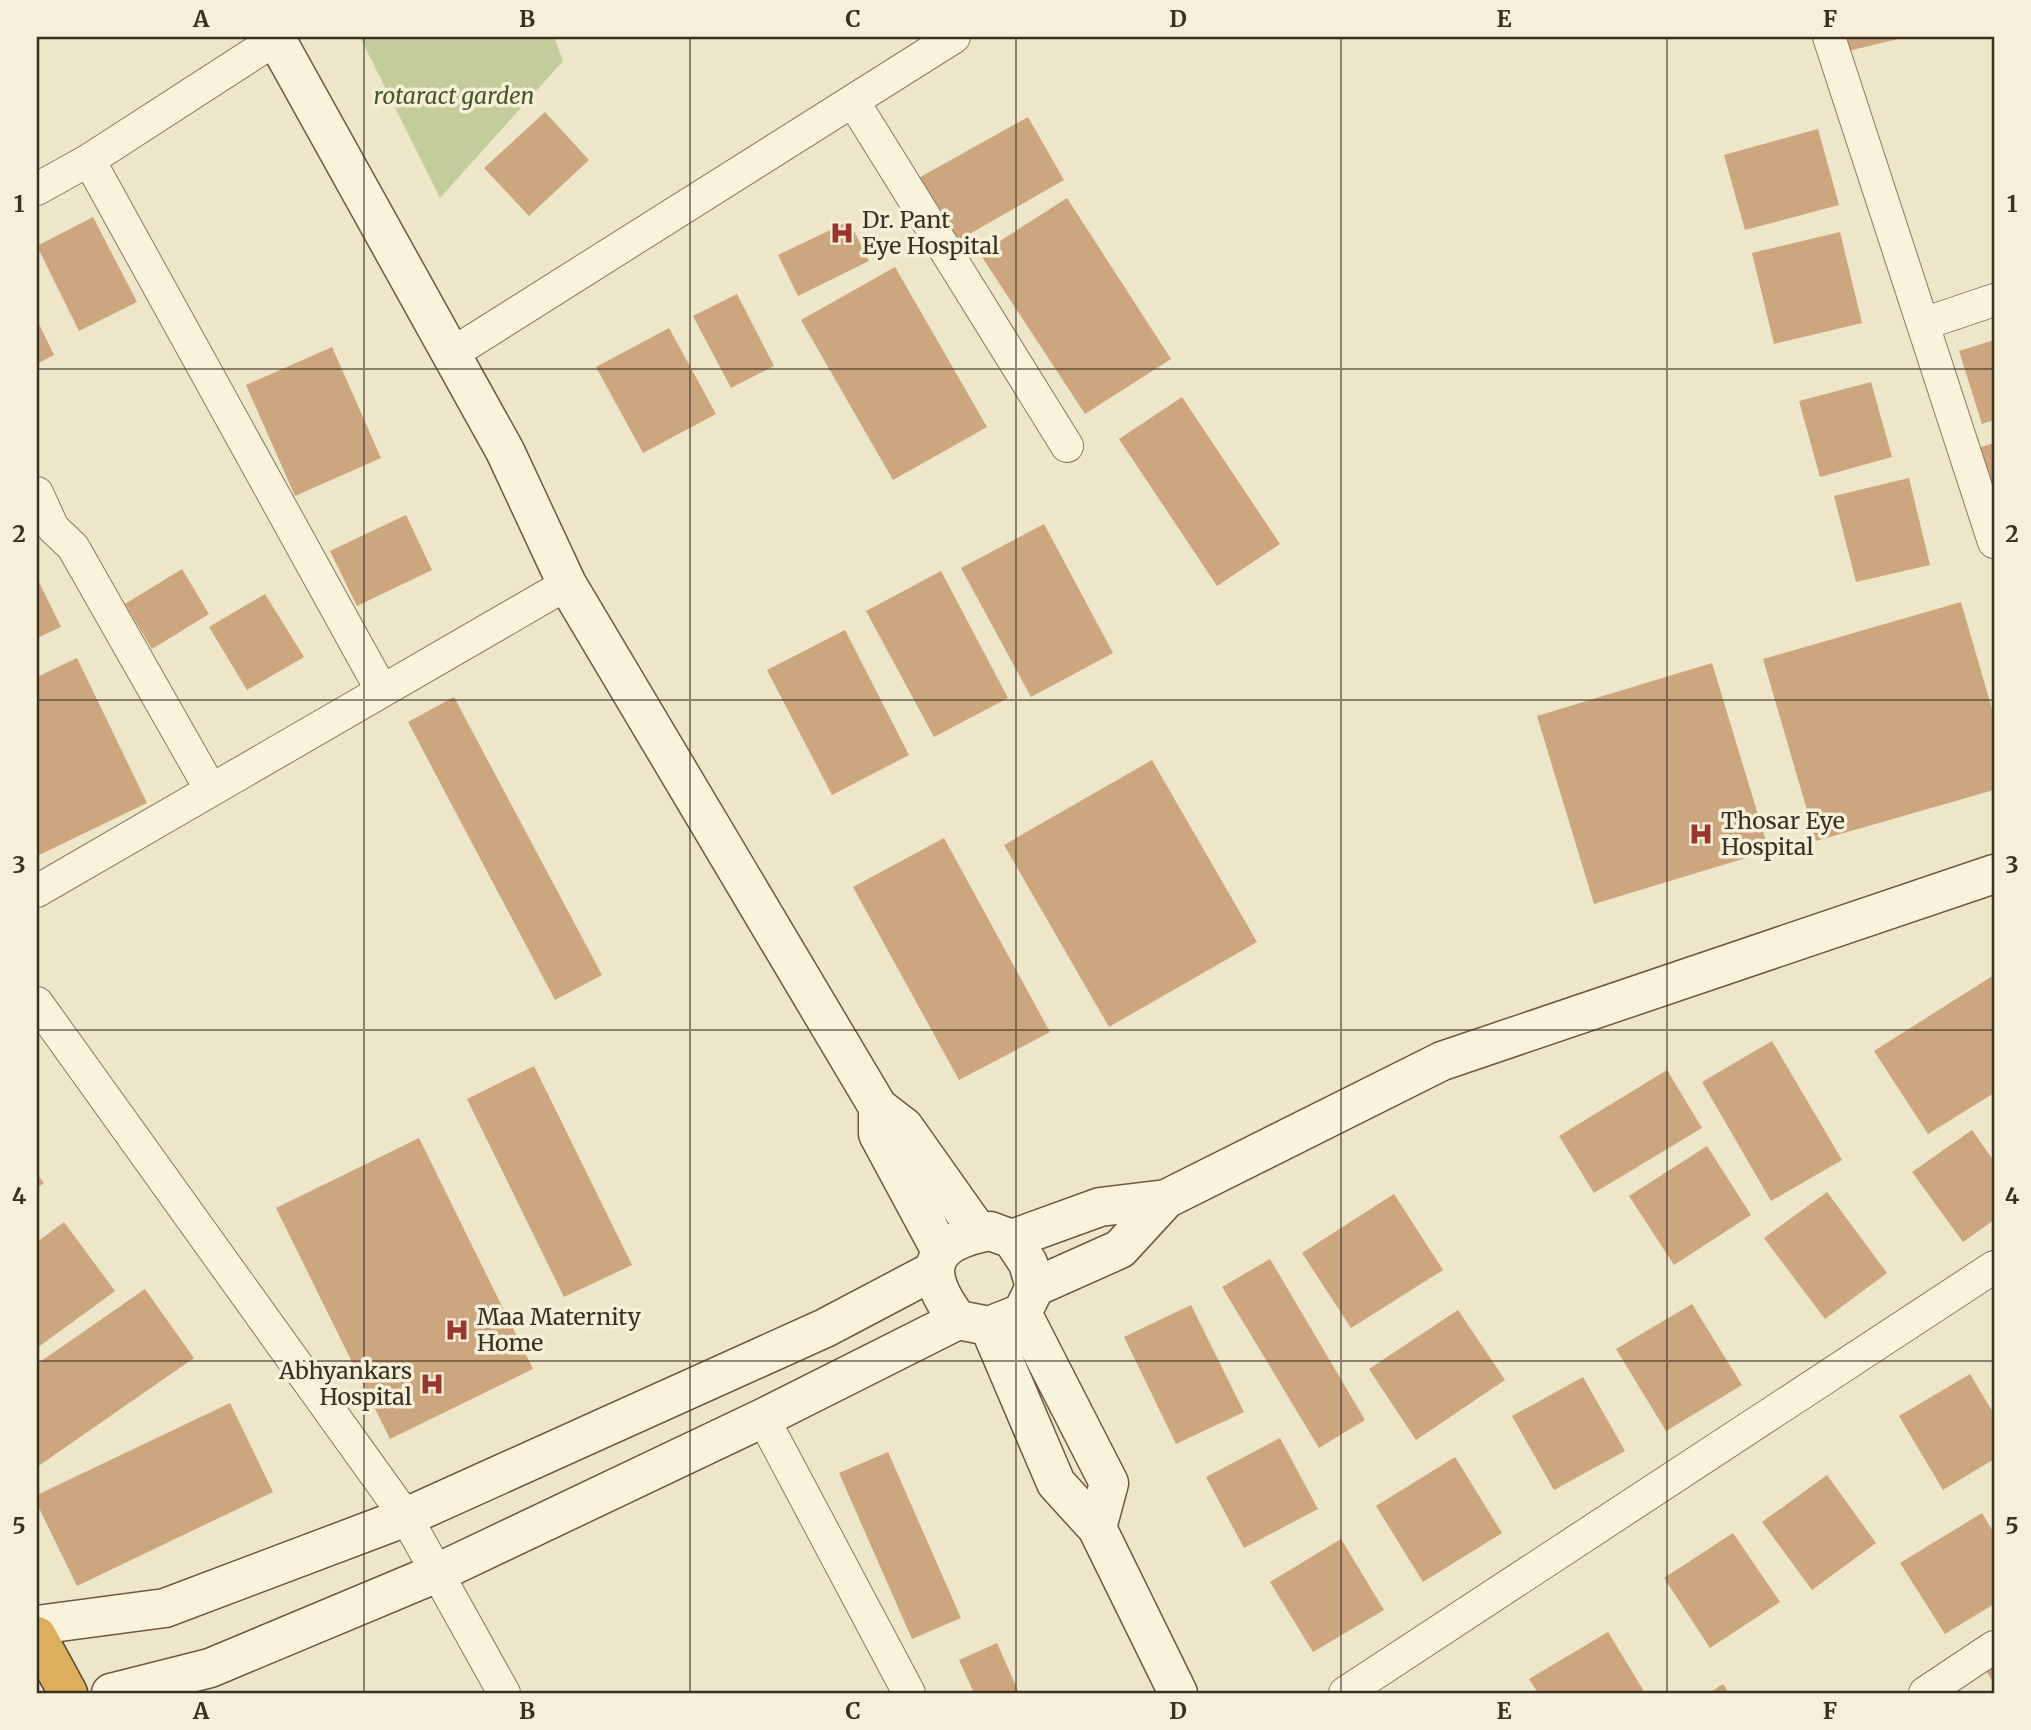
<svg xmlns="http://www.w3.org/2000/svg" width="2031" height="1730" viewBox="0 0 2031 1730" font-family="Merriweather,serif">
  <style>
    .green { fill: #c3cd9c }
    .building { fill: #cca67f }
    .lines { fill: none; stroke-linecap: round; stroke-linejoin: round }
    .street-casing { stroke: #8b795d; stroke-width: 34 }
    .secondary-casing { stroke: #6d5a40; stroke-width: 41 }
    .highway-casing { stroke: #594731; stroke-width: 41 }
    .street { stroke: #f9f3dc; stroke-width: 32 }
    .secondary { stroke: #f9f3dc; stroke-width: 38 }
    .highway { stroke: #dbaf5c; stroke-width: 38 }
    .grid { fill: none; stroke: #3b3021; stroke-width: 2; stroke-opacity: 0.55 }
    .labels { text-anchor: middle; stroke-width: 7; stroke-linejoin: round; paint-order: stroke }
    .park-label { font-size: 23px; font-style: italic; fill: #475727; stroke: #f6f0d8 }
    .poi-label { font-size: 23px; fill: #3b3021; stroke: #f6f0d8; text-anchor: start }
    .neatline { fill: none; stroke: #3b3021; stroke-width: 2.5 }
    .grid-label { font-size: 23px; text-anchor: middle; font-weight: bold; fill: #3b3021 }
  </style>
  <rect width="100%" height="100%" fill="#eee6c8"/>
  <path class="green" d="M360 37H554L563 61 440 198Z"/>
  <path class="building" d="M1840 37H1902V38L1844 52Z
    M545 112 589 160 529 216 484 168Z
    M1028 117 1064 180 952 244 915 180Z
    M1818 129 1839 205 1745 230 1724 155Z
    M1067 198 1171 359 1085 414 980 254Z
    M93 217 137 302 79 331 37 246Z
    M849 221 869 261 798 296 778 255Z
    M1840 232 1862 323 1774 344 1752 253Z
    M895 267 987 427 893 480 801 320Z
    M737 294 774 366 731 388 693 316Z
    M37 320 54 355 37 364Z
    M669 328 716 414 643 453 596 367Z
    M1994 340V420L1982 424 1959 351Z
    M332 347 381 458 295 496 246 385Z
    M1871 382 1892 457 1820 477 1799 401Z
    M1182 397 1280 544 1217 586 1119 439Z
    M1994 443V526L1968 451Z
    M1909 478 1930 565 1856 582 1834 496Z
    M406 515 432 570 357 606 330 551Z
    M1044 524 1113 653 1031 697 961 568Z
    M182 569 209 614 152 649 125 604Z
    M941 571 1008 698 934 737 866 611Z
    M37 578 61 627 37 638Z
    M265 594 304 657 247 690 209 627Z
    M1961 602 1994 716V790L1816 841 1763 659Z
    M845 630 909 755 832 795 767 670Z
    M77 658 147 803 37 856V677Z
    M1712 663 1769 851 1594 904 1537 716Z
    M454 697 602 975 555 1000 408 722Z
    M1152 760 1257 942 1109 1027 1004 845Z
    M944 838 1050 1032 959 1080 853 887Z
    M1994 975V1093L1928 1134 1874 1051Z
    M1772 1041 1842 1160 1771 1201 1702 1082Z
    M534 1066 632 1265 564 1297 467 1099Z
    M1667 1070 1702 1128 1594 1193 1559 1136Z
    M1972 1130 1994 1161V1220L1963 1242 1912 1172Z
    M419 1138 533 1369 390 1439 276 1208Z
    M1707 1146 1751 1215 1674 1265 1629 1196Z
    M37 1174 44 1183 37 1188Z
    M1827 1192 1887 1273 1825 1319 1764 1238Z
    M1394 1194 1443 1270 1351 1328 1302 1253Z
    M64 1222 115 1291 37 1348V1242Z
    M1270 1259 1365 1420 1319 1448 1222 1287Z
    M145 1289 194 1358 37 1467V1364Z
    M1692 1304 1742 1385 1666 1431 1616 1349Z
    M1191 1305 1244 1412 1176 1444 1124 1337Z
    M1458 1310 1505 1380 1416 1440 1369 1369Z
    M1970 1374 1994 1414V1459L1943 1490 1899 1416Z
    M1583 1377 1625 1451 1554 1490 1512 1416Z
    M230 1403 273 1492 77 1586 37 1504V1495Z
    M1280 1438 1318 1509 1244 1548 1206 1477Z
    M888 1452 961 1618 912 1639 839 1473Z
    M1455 1457 1502 1533 1423 1582 1376 1506Z
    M1827 1475 1876 1543 1812 1590 1762 1522Z
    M1982 1513 1994 1533V1604L1945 1634 1900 1563Z
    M1733 1533 1780 1602 1710 1648 1664 1578Z
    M1341 1539 1384 1610 1313 1652 1270 1582Z
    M1608 1632 1645 1693H1538L1529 1679Z
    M997 1643 1019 1693H974L959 1660Z
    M1994 1657V1684L1982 1664Z
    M1723 1684 1729 1693H1709Z"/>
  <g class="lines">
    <g class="street-casing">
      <path id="street" d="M1829 37 1994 542
        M853 101 1067 446
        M89 160 382 691
        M37 189 89 160 276 39
        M1923 324 1994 300
        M453 353 954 37
        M37 493 53 528 73 547 211 790
        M37 891 567 584
        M37 1003 406 1517 504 1693
        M763 1418 909 1693
        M1345 1693 1994 1267
        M1925 1693 1994 1647"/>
    </g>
    <g class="secondary-casing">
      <path id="secondary" d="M275 37 505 451 567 584 878 1107 904 1127 979 1233
        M878 1107V1134L941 1251
        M990 1231 1012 1239 1028 1263 1035 1287 1022 1313 989 1326 958 1320C921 1273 927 1242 990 1231Z
        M1012 1239 1100 1207 1166 1199 1442 1061 1994 874
        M1035 1287 1120 1249 1166 1199
        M1022 1313 1109 1483 1097 1528
        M989 1326 1056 1483 1097 1528 1178 1693
        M37 1625 165 1608 406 1517 825 1328 933 1271
        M111 1693 210 1668 437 1573 763 1418 958 1320"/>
    </g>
    <g class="highway-casing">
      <path id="highway" d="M37 1636 68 1693"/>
    </g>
    <use href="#street" class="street"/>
    <use href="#secondary" class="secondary"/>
    <use href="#highway" class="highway"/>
  </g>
  <path class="grid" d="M364 37V1693M690 37V1693M1016 37V1693M1341 37V1693M1667 37V1693M37 369H1994M37 700H1994M37 1030H1994M37 1361H1994"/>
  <defs>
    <g id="hospital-bare" transform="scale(1.89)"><path d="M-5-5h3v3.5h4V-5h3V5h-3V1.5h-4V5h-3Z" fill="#99372e" stroke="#f6f0d8" stroke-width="2.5" paint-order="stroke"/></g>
  </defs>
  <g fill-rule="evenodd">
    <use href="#hospital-bare" x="842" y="233"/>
    <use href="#hospital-bare" x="1701" y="834"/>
    <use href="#hospital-bare" x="457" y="1330"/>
    <use href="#hospital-bare" x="432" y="1384"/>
  </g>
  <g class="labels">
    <g class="park-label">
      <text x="454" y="104">rotaract garden</text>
    </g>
    <g class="poi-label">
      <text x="862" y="228">Dr. Pant<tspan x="862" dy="26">Eye Hospital</tspan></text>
      <text x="1721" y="829">Thosar Eye<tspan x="1721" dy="26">Hospital</tspan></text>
      <text x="477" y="1325">Maa Maternity<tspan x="477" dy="26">Home</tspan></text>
      <text x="412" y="1379" text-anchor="end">Abhyankars<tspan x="412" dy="26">Hospital</tspan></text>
    </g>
  </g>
  <rect width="2031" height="1730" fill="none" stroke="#f6f0d8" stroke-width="77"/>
  <rect x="38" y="38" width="1955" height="1654" class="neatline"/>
  <g class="grid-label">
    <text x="201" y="27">A</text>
    <text x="527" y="27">B</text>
    <text x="853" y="27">C</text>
    <text x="1178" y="27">D</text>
    <text x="1504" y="27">E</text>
    <text x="1830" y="27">F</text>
    <text x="19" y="212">1</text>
    <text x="2012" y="212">1</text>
    <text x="19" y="542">2</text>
    <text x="2012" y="542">2</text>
    <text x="19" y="873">3</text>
    <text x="2012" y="873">3</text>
    <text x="19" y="1204">4</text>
    <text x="2012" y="1204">4</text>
    <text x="19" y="1534">5</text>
    <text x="2012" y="1534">5</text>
    <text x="201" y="1719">A</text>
    <text x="527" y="1719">B</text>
    <text x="853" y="1719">C</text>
    <text x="1178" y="1719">D</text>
    <text x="1504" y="1719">E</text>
    <text x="1830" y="1719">F</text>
  </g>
</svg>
